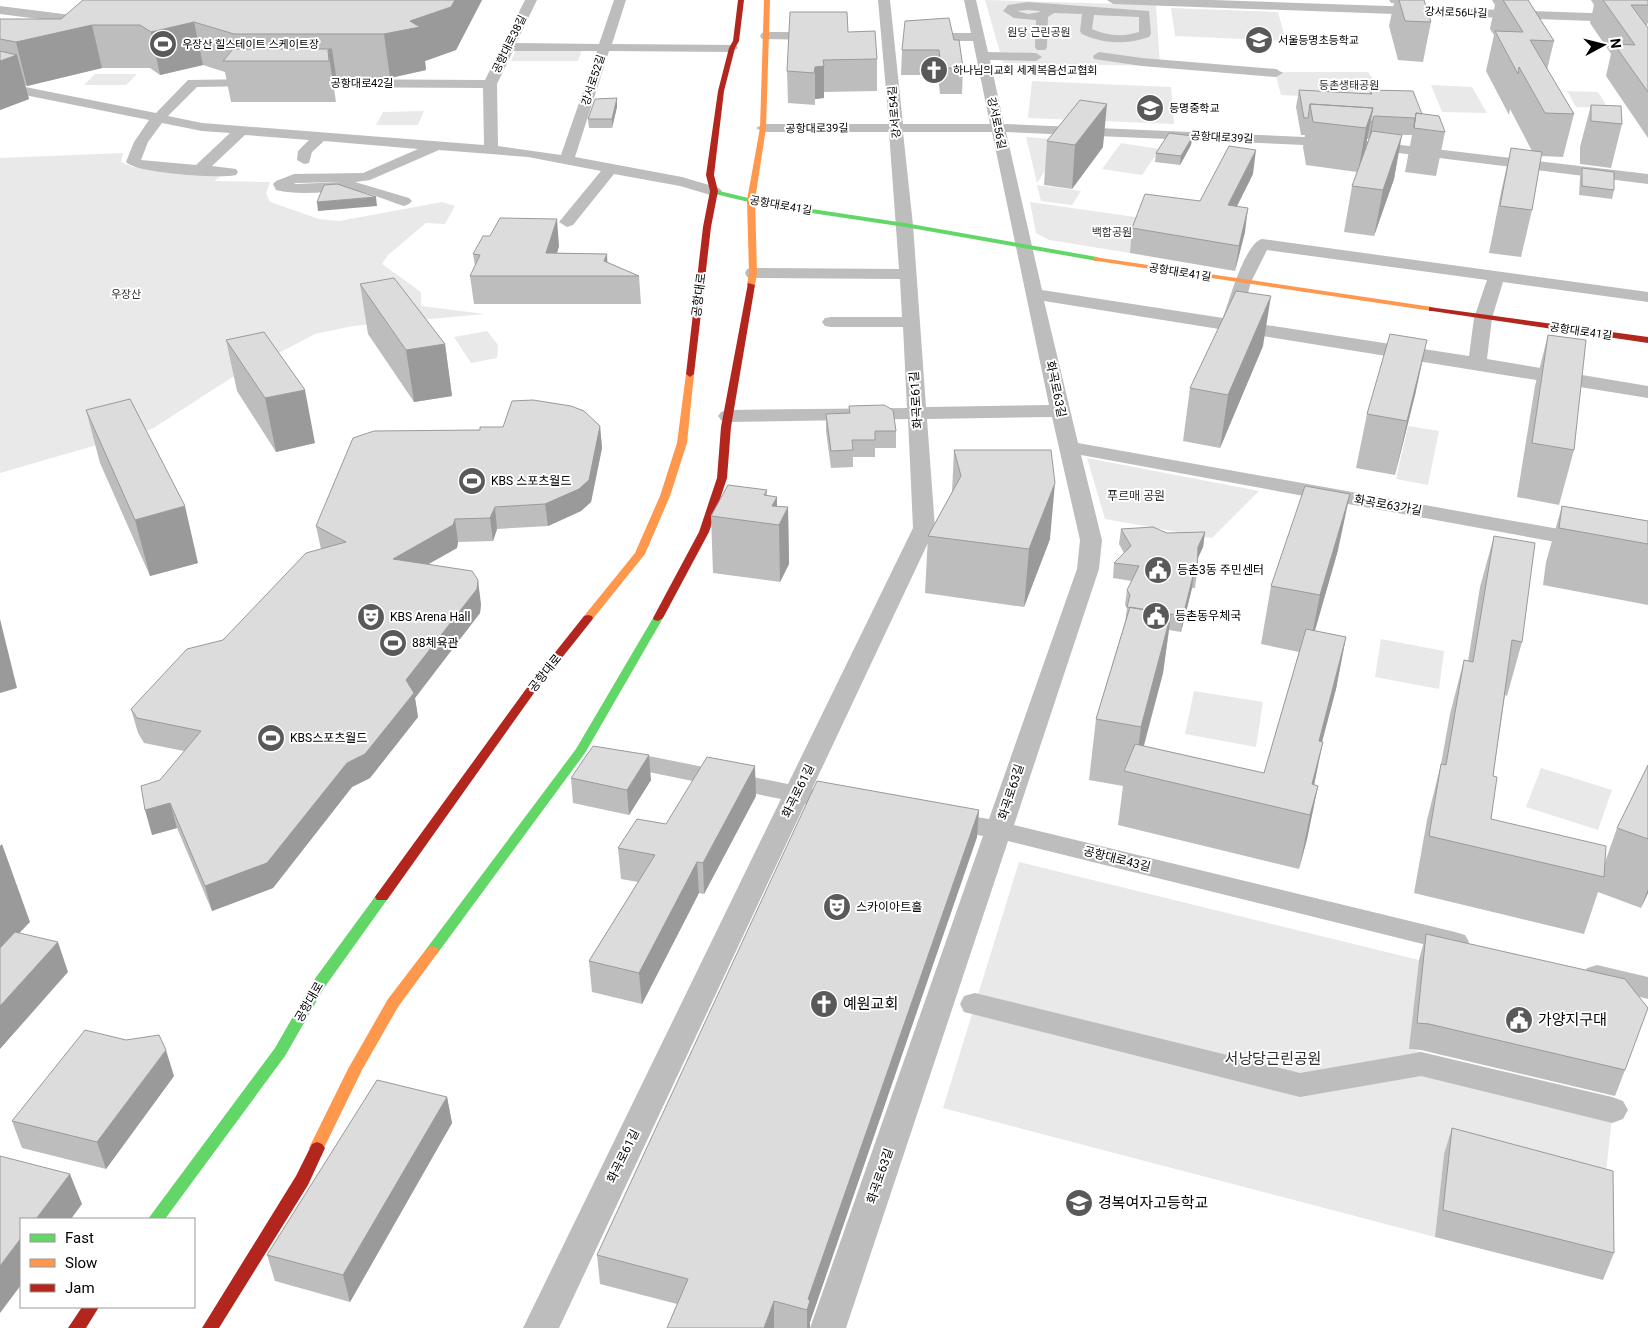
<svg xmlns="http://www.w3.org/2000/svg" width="1648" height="1328" viewBox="0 0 1648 1328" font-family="Roboto,'Noto Sans KR',sans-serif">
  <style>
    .green { fill: #e9e9e9 }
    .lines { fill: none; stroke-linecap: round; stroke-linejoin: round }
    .street { fill: #bdbdbd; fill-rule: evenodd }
    .fast { fill: #63d668; fill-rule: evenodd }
    .slow { fill: #ff974d; fill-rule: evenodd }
    .jam { fill: #b3261e; fill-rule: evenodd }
    .wall { fill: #bdbdbd; fill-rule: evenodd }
    .shaded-wall { fill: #9a9a9a }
    .building { fill: #dcdcdc; stroke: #9a9a9a }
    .labels { text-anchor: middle; stroke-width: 4; stroke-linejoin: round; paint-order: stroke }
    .far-street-label { font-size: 11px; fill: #000; stroke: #fff }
    .far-park-label { font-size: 11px; fill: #2e2e2e; stroke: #fff }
    .far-poi-label { font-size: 11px; fill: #000; stroke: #fff; text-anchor: start }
    .street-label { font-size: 12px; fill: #000; stroke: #fff }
    .poi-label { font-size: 12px; fill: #000; stroke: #fff; text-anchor: start }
    .park-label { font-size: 12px; fill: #2e2e2e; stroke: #fff }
    .near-poi-label { font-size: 15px; fill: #000; stroke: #fff; text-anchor: start }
    .near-park-label { font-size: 15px; fill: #2e2e2e; stroke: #fff }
  </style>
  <rect width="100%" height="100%" fill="#fff"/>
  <path class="green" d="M985 0 1156 5 1160 66 1003 63Z
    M1171 8 1278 12 1286 41 1175 36Z
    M516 50H582L578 61H511Z
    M1275 72H1368L1377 84 1383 100 1281 95Z
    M95 74H137L126 85H84Z
    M1032 81 1171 87 1174 124 1028 118Z
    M1431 85 1472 87 1487 113 1442 112Z
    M1567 91 1598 92 1608 108 1576 107Z
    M424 111 418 125H376L383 112Z
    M1026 137 1065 140 1037 183Z
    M1121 143 1160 149 1142 175 1102 169Z
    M123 153 121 162 133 167 224 174 214 181 270 182 266 193 270 202 319 219 339 221 442 202 455 206 445 224 426 223 388 255 382 264 421 292V306L485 314 353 326 315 334 231 378 152 429 0 473V158Z
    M1037 185 1081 191 1072 205 1041 201Z
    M1030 202 1142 218 1130 253 1049 240 1036 233Z
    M487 331 498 345 497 358 471 363 454 337Z
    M1408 426 1439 431 1428 485 1396 479Z
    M1087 458 1259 491 1212 538 1105 519Z
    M1381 639 1444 651 1439 689 1375 677Z
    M1194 691 1263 702 1256 747 1185 734Z
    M1541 768 1612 790 1598 830 1526 807Z
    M1019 862 1419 960 1410 1049 1614 1100 1603 1198 1444 1154 1435 1237 943 1108Z"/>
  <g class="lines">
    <path class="street" d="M98 0H111L91 19 71 23 0 14V6L71 15 83 13Z
      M525 0H537L516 43 599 44 614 0H626L612 44 736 45 738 48 732 52 609 51 575 157 682 177 719 188 722 191 719 194 714 196 680 186 614 174 573 225 567 227 559 222 601 171 528 157 439 150 370 180 355 182 409 198 412 201 409 204 404 206C387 201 368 191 351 191 325 191 301 196 276 190L273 184 276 181 294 174 363 173 418 149 324 141 312 152 309 163 304 164 297 160 298 151 309 140 245 135 212 166 236 169 238 172 236 175C222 179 134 173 126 162L134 142 149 120 0 90V82L156 113 188 80 258 79 265 83 263 86 197 87 168 116 202 123 484 145 483 88 306 87 299 83 306 79 485 80ZM513 51H597L561 155 498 146 497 84ZM162 123 202 131 230 133 196 165 141 160 148 142ZM340 182 297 184H294L296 183Z
      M878 0H890L903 124H990L973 41H920L914 37 920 33H971L964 0H976L988 52 1036 53 1042 57 1036 61 990 60 1004 124 1350 139 1648 174V184L1350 147 1006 132 1042 290 1223 318C1229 301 1245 243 1262 239L1648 292V302L1503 282 1492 318 1487 359 1648 386V398L1044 301 1078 443 1648 545V559L1081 455 1102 540 1099 569 1014 825 1455 932 1465 935 1469 942 1465 949 1455 952 1008 841 846 1328H810L983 836 937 827 933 821 937 815 946 812 989 819 1077 569 1080 540 1052 417 927 419 935 528 812 789 821 791 825 797 821 803 812 805 805 804 559 1328H523L781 799 619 766 610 764 606 758 610 752 619 750 788 784 913 528 908 419 728 422 721 420 718 416 721 412 728 410 907 408 903 327H831L825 326 822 322 825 318 831 317H902L900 279 753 278 747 277 745 273 747 269 753 268 899 269 889 132H763L756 128 763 124H889ZM903 132H992L1049 405 926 407 913 225ZM1267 250 1487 280 1474 318 1469 356 1240 321 1251 282Z
      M1107 0H1213L1648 15V23L1113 4Z
      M1028 2 1149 11 1151 34 1149 37C1126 45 1104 44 1082 34L1080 31 1082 14 1054 13 1048 17 1047 47 1045 50H1037L1035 47 1036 20 1014 18 1003 11 1008 5ZM1028 10 1039 11 1040 12 1028 14 1017 11ZM1094 15 1139 17V32C1124 37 1107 36 1092 29Z
      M766 32H822L828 36 822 40 762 39 760 36 762 33Z
      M1099 52 1142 58 1276 69 1283 73 1276 77 1142 66 1094 59 1093 56Z
      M1597 965 1648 977V999L1587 984 1582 976 1587 968Z
      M975 993 1300 1073 1421 1052 1612 1097 1623 1101 1628 1110 1623 1119 1612 1123 1421 1076 1300 1097 964 1012 960 1004 964 996Z"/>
    <path class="fast" d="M711 189 765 202 905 223 1097 257 1101 259 1097 261 905 227 765 206 711 193Z
      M658 615 663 618 585 753 437 954 432 956 427 954 425 951 427 948 576 749 653 618Z
      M382 892 387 894 389 897 324 988 285 1056 165 1219H148L275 1048 314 980 377 894Z"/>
    <path class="slow" d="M764 0H770L766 128 755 200 757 273 755 285 751 287 747 285 749 273 747 200 760 128Z
      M1094 257 1432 307 1436 309 1432 311 1097 261H1094Z
      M690 371 694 374 687 443 670 496 645 554 592 620H584L583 618 584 616 635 553 660 496 677 443 686 374Z
      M432 946 437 948 439 951 398 1007 362 1070 322 1152 317 1154 312 1152 309 1148 348 1069 388 999 427 948Z"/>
    <path class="jam" d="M738 0H744L739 41 735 48 724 91 714 175 718 191 711 227 694 374 690 377 686 374 703 227 710 191 706 175 718 91 729 48 733 41Z
      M748 283 755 285 731 427 727 478 709 532 663 618 658 621 654 620 653 618 699 532 717 478 721 427Z
      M1429 307 1648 337V343L1432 311H1429Z
      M588 615 592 616 593 618 592 620 534 693 387 900H377L375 897 377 894 526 689 584 616Z
      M317 1142 322 1144 325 1148 308 1185 219 1328H202L296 1176 312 1144Z
      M82 1307H99L86 1328H68Z"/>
  </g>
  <path class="wall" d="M482 0 456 50 425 61 426 70 390 78H336L338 89 334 90 336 102H231L225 72 203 65 160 75 150 68H102L27 86 25 85 29 99 0 110V19H61Z
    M1389 0H1424L1431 22 1423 62 1398 60 1389 26 1394 3H1391Z
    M1492 0H1528L1554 41 1547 70 1574 114 1563 157 1541 156 1532 210 1521 257 1489 253 1501 192 1511 148 1532 151 1510 109 1509 115 1486 71 1494 35 1490 29 1495 5Z
    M1591 0H1648V21L1647 26 1648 28V138L1606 76 1611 54 1590 23 1594 5Z
    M848 32 877 59V91L824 92V98L815 99V105L788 103 787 71Z
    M954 40 963 68 962 94H940L938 75H901L902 50Z
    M1299 90 1369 94 1370 90 1422 114 1445 132 1436 176 1405 172 1412 135H1401L1394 179 1374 236 1344 232 1352 186 1357 172 1306 165 1303 147 1305 135H1301L1296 107ZM1371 134 1365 150 1367 139H1369Z
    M617 98V107L612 128H589L588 119Z
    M1591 105 1622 124 1611 168 1580 164V147Z
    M1047 141 1103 147 1072 189 1044 185Z
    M1191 145 1180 165 1155 162 1156 153Z
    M1582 168 1614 190 1612 199 1579 195 1580 177Z
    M1253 174 1237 206 1245 232 1235 271 1130 253 1132 228 1200 201Z
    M559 246 557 253 607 254V262L639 276 641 304H474L470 276 475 266 473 254Z
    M360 284 445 344 452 396 414 402 368 334Z
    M1548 335 1574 450 1559 505 1517 497 1535 386Z
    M226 340 315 443 276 452 237 391Z
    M1263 346 1220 448 1183 441 1190 388Z
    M1416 391 1395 475 1356 468 1367 414Z
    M849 406 896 431V448H875V457H853V467L831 468 826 431V414L849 413Z
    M86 410 198 563 150 576 100 463Z
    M600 426 602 448 591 502 581 511 548 526 497 529 493 541 458 542 457 548 428 564 481 604 480 613 415 698 418 717 370 778 352 787 273 888 212 911 177 828 152 835 184 751 144 743 138 733 131 709 223 640 321 549 316 526 480 430Z
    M954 450 1050 539 1024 607 925 593 928 536 952 492Z
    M767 490V496L777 506 788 507 789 564 780 582 713 573 711 516Z
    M1562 506 1648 521V605L1543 585 1546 562Z
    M1121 529 1167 533 1205 532 1203 547 1198 558 1197 573 1195 588H1192L1181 632 1169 630 1163 673 1144 746 1264 773 1299 652 1261 644 1271 586 1338 550 1315 631 1346 637 1336 689 1322 742 1314 785 1318 786 1307 839 1299 869 1118 825 1123 786 1089 780 1096 719 1125 622 1127 608 1125 605 1127 590 1132 581 1113 578 1114 563 1124 553 1119 544Z
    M1494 536 1522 642 1507 696 1505 695 1493 776 1491 819 1604 865 1617 828 1648 765V893L1641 908 1598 892 1584 934 1414 893 1427 820 1441 764 1450 714 1464 660 1468 661 1480 587Z
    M571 778 651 780 629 815 573 803Z
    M756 796 704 894 699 893 642 1004 592 992 589 961 638 882 621 879 618 848 666 824Z
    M979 810 977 837 810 1322V1328H667L677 1304 600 1284 597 1255Z
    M1426 934 1625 1070 1615 1096 1421 1050 1409 1049 1419 960Z
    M174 1076 106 1169 22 1148 12 1121Z
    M447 1097 452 1123 350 1302 275 1281 267 1255Z
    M1452 1128 1614 1253 1603 1280 1435 1237 1444 1154Z"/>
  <path class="shaded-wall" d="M455 0H482L456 50 425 61 426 70 390 78 384 34 410 21Z
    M194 22 203 65 160 75 151 32Z
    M92 25 102 68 27 86 16 42Z
    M332 49 338 89 334 90 336 102 328 50Z
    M17 55 29 99 0 110V61Z
    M824 66V98L815 99V105V67Z
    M617 98V107L612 128V119Z
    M1107 104 1103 147 1072 189 1075 145Z
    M1373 108 1365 151 1358 172 1366 128Z
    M1374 116 1371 134 1369 139 1372 122Z
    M1402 135 1394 179 1374 236 1383 190Z
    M1193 136 1191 145 1180 165 1181 156Z
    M1256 150 1253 174 1225 230 1228 205Z
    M376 197 377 206 318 211 317 202Z
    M1248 208 1245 232 1235 271 1239 246Z
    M557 219 559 246 550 276 546 253Z
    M607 254 608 276 604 261Z
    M1271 296 1263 346 1220 448 1228 395Z
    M1427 340 1416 391 1395 475 1407 421Z
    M445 344 452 396 414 402 406 350Z
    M305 390 315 443 276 452 265 398Z
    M600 426 602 448 591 502 581 511 548 526 545 504Z
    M1055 483 1050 539 1024 607 1029 549Z
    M1350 494 1338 550 1308 654 1320 595Z
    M777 497V525L772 506Z
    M185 506 198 563 150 576 135 520Z
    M495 507 497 529 493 541 490 518Z
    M788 507 789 564 780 582 779 525Z
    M455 519 458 542 457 548 397 582 393 559Z
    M1205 532 1203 547 1196 562 1198 547Z
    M1194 572 1192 588 1181 632 1183 616Z
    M478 580 481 604 480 613 415 698 418 717 370 778 352 787 273 888 212 911 205 886 406 680Z
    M1171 614 1163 673 1136 774H1135L1141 727Z
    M0 619 17 688 0 693Z
    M1346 637 1336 689 1308 794 1319 741Z
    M1323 742 1312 795V784Z
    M649 755 651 780 629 815 627 790Z
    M755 766 756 796 704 894 703 863Z
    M1318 786 1307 839 1299 869 1310 815Z
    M170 803 177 828 152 835 145 810Z
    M979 810 977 837 810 1322V1328H807V1310L808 1299Z
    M2 844 30 922 0 953V846Z
    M697 862 699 893 642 1004 639 973Z
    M1648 889V893L1641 908Z
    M58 942 68 972 0 1049V1006Z
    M166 1050 174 1076 106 1169 97 1142Z
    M447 1097 452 1123 350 1302 343 1275Z
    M70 1174 82 1204 71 1219H36Z
    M21 1238V1285L0 1313V1266Z
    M774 1301V1328H764Z"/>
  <path class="building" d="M83 0H455L451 7 410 21 420 27 384 34H234L194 22 151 32 140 25H92L16 42 0 39V19H61Z
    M1399 0H1424L1431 22 1405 21Z
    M1503 0H1528L1554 41 1530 40 1574 114 1545 113 1519 67 1518 74 1495 31 1523 32Z
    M1603 0H1648V5H1631L1648 28V92L1614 44 1635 45Z
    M790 12H847L848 32 875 31 877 59 823 60 824 66 815 67 814 73 787 71Z
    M949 18 954 40H959L963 68H941L939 50H902L905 21Z
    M233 49H332L328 50 329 61H223Z
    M0 51 17 55 0 61Z
    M1299 90 1372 94 1370 90 1413 91 1422 114 1416 113 1414 127 1415 118 1374 116 1372 122H1370L1373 108 1310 104 1308 118H1304Z
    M617 98 612 119H588L595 99Z
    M1080 100 1107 104 1075 145 1047 141Z
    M1310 104 1373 108 1366 128 1313 122Z
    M1591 105 1621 106 1622 124 1591 121Z
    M1416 113 1439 116 1445 132 1414 128Z
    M1372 131 1402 135 1383 190 1352 186Z
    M1169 133 1193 136 1181 156 1156 153Z
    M1229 146 1256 150 1228 205 1248 208 1239 246 1132 228 1145 194 1200 201Z
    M1511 148 1542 152 1532 210 1500 206Z
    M1582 168 1614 172V190L1582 186Z
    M337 184 376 197 317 202 324 185Z
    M500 218 557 219 546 253 607 254 604 261 639 276H470L480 255 473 254 483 236H490Z
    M394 278 445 344 406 350 360 284Z
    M1236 291 1271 296 1228 395 1190 388Z
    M264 332 305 390 265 398 226 340Z
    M1390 334 1427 340 1407 421 1367 414Z
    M1548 335 1586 340 1574 450 1532 443Z
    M130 399 185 506 135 520 86 410Z
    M533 400 571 406 584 411 600 426 589 480 579 489 545 504 495 507 490 518 455 519 453 525 393 559 472 571 478 580 477 589 406 680 414 693 365 754 347 763 267 863 205 886 170 803 145 810 141 786 160 780 201 731 137 718 131 709 187 649 223 640 306 553 346 542 316 526 353 438 374 431 480 430V427H503L512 401Z
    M884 405 893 410 896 431H875V440H852L853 450 831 451 826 414 850 413 849 406Z
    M954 450H1051L1055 483 1029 549 928 536 961 476Z
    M728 485 767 490 764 495 777 497 772 506 788 507 779 525 711 516Z
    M1305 486 1350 494 1320 595 1271 586Z
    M1562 506 1648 521V544L1559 528Z
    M1153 527 1167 533 1205 532 1198 547 1197 573 1194 572 1183 616 1127 607 1130 595 1127 590 1139 566 1114 563 1131 546 1121 529Z
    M1494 536 1535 543 1522 642 1512 640 1493 776 1497 777 1491 819 1606 846 1604 877 1429 836 1441 764 1446 765 1464 660 1473 662Z
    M1130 607 1171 614 1141 727 1096 719Z
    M1306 629 1346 637 1319 741 1323 742 1312 784 1318 786 1310 815 1124 771 1135 744 1264 773Z
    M593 746 649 755 627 790 571 778Z
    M707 757 755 766 703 863 697 862 639 973 589 961 655 855 618 848 637 819 666 824Z
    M1648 765V839L1617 828Z
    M817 781 979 810 808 1299 810 1301 807 1310 774 1301 764 1328H667L688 1279 597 1255Z
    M15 932 58 942 0 1006V948Z
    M1426 934 1625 979 1648 1008 1625 1070 1429 1024 1417 1023Z
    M85 1030 126 1040 159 1035 166 1050 97 1142 12 1121Z
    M377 1080 447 1097 343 1275 267 1255Z
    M1452 1128 1613 1171 1614 1253 1443 1210Z
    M0 1156 70 1174 36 1219H21V1238L0 1266Z"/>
  <defs>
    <g id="school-disc" transform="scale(1.4375)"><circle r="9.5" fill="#595959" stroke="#fff"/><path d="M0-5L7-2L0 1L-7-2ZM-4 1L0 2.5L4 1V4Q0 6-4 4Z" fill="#fff"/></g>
    <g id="stadium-disc" transform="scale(1.4375)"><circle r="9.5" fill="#595959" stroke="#fff"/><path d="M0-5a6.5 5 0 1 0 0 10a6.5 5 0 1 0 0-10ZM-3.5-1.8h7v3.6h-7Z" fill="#fff"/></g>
    <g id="church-disc" transform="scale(1.4375)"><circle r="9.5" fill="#595959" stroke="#fff"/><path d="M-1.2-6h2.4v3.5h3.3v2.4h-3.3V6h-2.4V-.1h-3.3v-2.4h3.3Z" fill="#fff"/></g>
    <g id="civic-disc" transform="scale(1.4375)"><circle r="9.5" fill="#595959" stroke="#fff"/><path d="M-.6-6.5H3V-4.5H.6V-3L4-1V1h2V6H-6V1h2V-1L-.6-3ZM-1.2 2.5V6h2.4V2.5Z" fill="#fff"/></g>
    <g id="theatre-disc" transform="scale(1.4375)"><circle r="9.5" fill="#595959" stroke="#fff"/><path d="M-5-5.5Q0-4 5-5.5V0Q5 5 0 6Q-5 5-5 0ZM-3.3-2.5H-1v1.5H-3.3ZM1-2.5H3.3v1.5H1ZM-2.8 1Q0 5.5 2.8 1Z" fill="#fff"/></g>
  </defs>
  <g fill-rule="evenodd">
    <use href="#school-disc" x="1259" y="40"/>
    <use href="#stadium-disc" x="163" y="44"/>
    <use href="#church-disc" x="934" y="70"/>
    <use href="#school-disc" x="1150" y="108"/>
    <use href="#stadium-disc" x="472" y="481"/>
    <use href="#civic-disc" x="1158" y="570"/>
    <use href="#civic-disc" x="1156" y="616"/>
    <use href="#theatre-disc" x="371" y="617"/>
    <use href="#stadium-disc" x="393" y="643"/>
    <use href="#stadium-disc" x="271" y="738"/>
    <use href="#theatre-disc" x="837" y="907"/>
    <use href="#church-disc" x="824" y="1004"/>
    <use href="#civic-disc" x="1519" y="1020"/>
    <use href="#school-disc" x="1079" y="1203"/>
  </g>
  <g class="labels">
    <g class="far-street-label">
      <text transform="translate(1456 12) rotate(2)" y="4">강서로56나길</text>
      <text transform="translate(509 44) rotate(-64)" y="4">공항대로38길</text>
      <text transform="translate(593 80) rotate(-72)" y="4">강서로52길</text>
      <text x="362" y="87">공항대로42길</text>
      <text transform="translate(894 112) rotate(-95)" y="4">강서로54길</text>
      <text transform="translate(997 123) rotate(78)" y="4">강서로56길</text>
      <text transform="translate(817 128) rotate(-1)" y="4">공항대로39길</text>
      <text transform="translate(1222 137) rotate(3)" y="4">공항대로39길</text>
      <text transform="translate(781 205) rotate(10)" y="4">공항대로41길</text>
      <text transform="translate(1180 272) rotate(9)" y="4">공항대로41길</text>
      <text transform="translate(1581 331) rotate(8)" y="4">공항대로41길</text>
    </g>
    <g class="far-park-label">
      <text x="1039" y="36">원당 근린공원</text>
      <text x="1349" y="89">등촌생태공원</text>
      <text x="1112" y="236">백합공원</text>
      <text x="126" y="298">우장산</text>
    </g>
    <g class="far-poi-label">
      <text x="1278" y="44">서울등명초등학교</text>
      <text x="182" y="48">우장산 힐스테이트 스케이트장</text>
      <text x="953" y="74">하나님의교회 세계복음선교협회</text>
      <text x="1169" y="112">등명중학교</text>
    </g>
    <g class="street-label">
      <text transform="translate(699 295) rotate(-83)" y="4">공항대로</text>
      <text transform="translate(1056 389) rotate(78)" y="4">화곡로63길</text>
      <text transform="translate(916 400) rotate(-94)" y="4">화곡로61길</text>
      <text transform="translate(1388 505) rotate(10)" y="4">화곡로63가길</text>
      <text transform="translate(545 673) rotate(-51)" y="4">공항대로</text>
      <text transform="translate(798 791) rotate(-64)" y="4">화곡로61길</text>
      <text transform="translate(1011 792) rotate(-72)" y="4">화곡로63길</text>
      <text transform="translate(1117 859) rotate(14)" y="4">공항대로43길</text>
      <text transform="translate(309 1002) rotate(-60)" y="4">공항대로</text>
      <text transform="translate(623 1156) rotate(-64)" y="4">화곡로61길</text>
      <text transform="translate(880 1176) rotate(-71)" y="4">화곡로63길</text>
    </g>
    <g class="poi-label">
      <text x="491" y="485">KBS 스포츠월드</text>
      <text x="1177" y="574">등촌3동 주민센터</text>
      <text x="1175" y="620">등촌동우체국</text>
      <text x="390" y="621">KBS Arena Hall</text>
      <text x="412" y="647">88체육관</text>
      <text x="290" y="742">KBS스포츠월드</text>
      <text x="856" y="911">스카이아트홀</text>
    </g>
    <g class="park-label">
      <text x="1136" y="500">푸르매 공원</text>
    </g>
    <g class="near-poi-label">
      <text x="843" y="1009">예원교회</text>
      <text x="1538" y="1025">가양지구대</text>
      <text x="1098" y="1208">경복여자고등학교</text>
    </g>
    <g class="near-park-label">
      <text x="1273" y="1064">서낭당근린공원</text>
    </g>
  </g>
  <rect x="20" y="1218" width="175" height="90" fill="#ffffff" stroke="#999999"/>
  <rect x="30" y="1234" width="25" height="8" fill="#63d668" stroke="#999999"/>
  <text x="65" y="1243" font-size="15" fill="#000000">Fast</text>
  <rect x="30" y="1259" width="25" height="8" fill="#ff974d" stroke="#999999"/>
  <text x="65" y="1268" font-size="15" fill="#000000">Slow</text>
  <rect x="30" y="1284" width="25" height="8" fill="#b3261e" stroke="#999999"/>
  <text x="65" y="1293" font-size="15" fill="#000000">Jam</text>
  <g transform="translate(1603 45) rotate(83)" stroke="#ffffff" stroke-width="4" paint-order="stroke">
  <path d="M0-4L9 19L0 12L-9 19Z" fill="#000000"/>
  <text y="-8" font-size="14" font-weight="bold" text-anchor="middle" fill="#000000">N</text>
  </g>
</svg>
